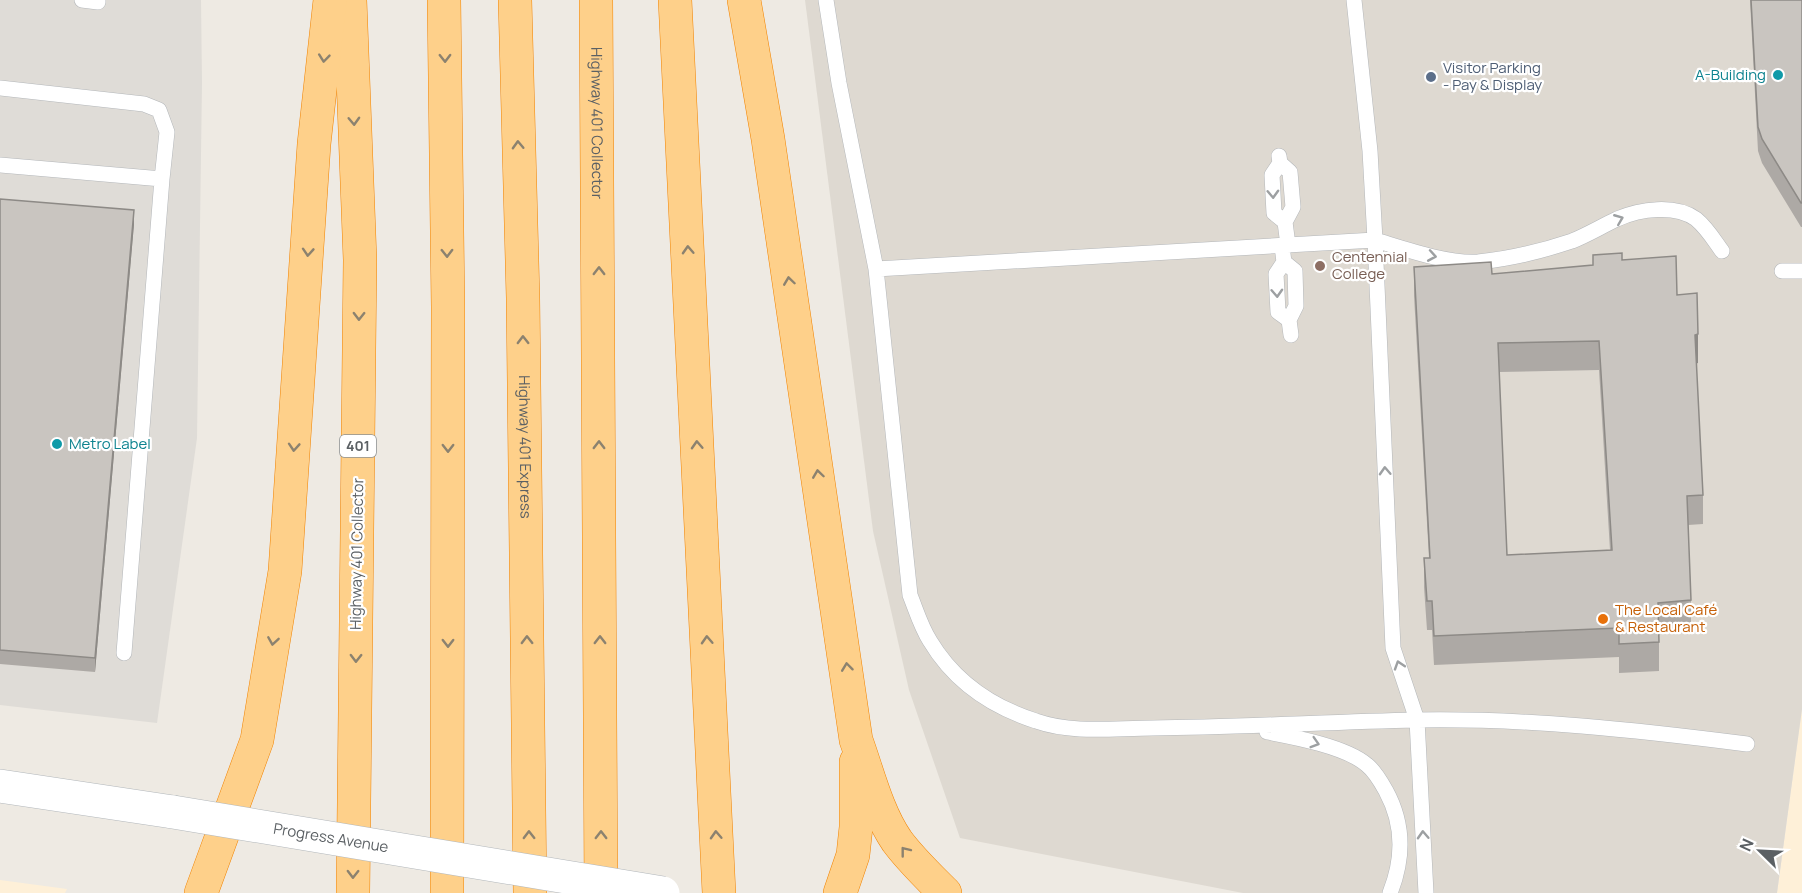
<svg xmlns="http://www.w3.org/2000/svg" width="1802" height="893" viewBox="0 0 1802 893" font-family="Manrope,sans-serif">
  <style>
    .commercial { fill: #fef0d8 }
    .industrial { fill: #dfdcd7 }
    .education { fill: #ded9d1 }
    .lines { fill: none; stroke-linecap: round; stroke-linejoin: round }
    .lane-casing { stroke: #b4b7ba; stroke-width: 16 }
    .secondary-casing { stroke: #b2b7bb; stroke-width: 34 }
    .highway-casing { stroke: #f18300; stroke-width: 34 }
    .lane { stroke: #fff; stroke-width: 15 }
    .secondary { stroke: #fff; stroke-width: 33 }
    .highway { stroke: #fed08a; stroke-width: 33 }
    .secondary-bridge-casing { stroke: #b2b7bb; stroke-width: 34; stroke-linecap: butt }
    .secondary-bridge { stroke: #fff; stroke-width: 33 }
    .wall { fill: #ada9a5; fill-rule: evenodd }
    .shaded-wall { fill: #8d8a86 }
    .building { fill: #c9c5c0; stroke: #8d8a86; stroke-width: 1.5; fill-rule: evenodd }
    .oneway { stroke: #8c826f }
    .oneway2 { stroke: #9da0a2 }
    .culture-dot { fill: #0f9aa8; stroke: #fff; stroke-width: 2 }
    .service-dot { fill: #5c6f8a; stroke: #fff; stroke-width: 2 }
    .education-dot { fill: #8d6e63; stroke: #fff; stroke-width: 2 }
    .food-dot { fill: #e8710a; stroke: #fff; stroke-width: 2 }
    .labels { text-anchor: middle; stroke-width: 4.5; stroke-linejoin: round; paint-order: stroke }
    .shield { fill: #fff; stroke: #8c9092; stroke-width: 1.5 }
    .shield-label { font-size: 14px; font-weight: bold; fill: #5b6064 }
    .service-label { font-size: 15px; fill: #4e5e75; stroke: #fff; text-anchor: start }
    .culture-label { font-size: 15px; fill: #0d838f; stroke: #fff; text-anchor: end }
    .street-label { font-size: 15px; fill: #5b6064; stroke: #fff }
    .education-label { font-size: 15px; fill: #785e54; stroke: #fff; text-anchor: start }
    .food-label { font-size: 15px; fill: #c56008; stroke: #fff; text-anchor: start }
  </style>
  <rect width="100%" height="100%" fill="#eeeae3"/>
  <path class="commercial" d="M1802 709V893H1777Z
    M0 880 67 889 65 893H0Z"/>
  <path class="industrial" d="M0 0H201L202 83 197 438 157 723 0 705Z"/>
  <path class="education" d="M805 0H1802V709L1777 893H1243L960 838 909 690 873 531Z"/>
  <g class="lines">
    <g class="lane-casing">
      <path id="lane" d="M82 0 98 2V0
        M826 0 839 83 876 269 910 595C916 610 921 627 930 641 954 681 992 707 1036 721 1073 734 1114 728 1153 728 1241 727 1328 722 1416 720 1527 718 1637 730 1747 744
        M1354 0 1370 151 1375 240 1393 648 1417 720 1426 893
        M0 88 144 104 159 110 167 132 162 179 124 653
        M1279 156 1280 163 1272 175 1274 213 1285 222
        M1280 163 1290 172 1293 207 1285 222 1288 245
        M0 165 162 179
        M1282 246 1284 262 1276 274 1278 312 1289 320
        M1284 262 1295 271 1296 306 1289 320 1291 335
        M876 269 1375 240C1405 249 1447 264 1478 262 1509 259 1542 251 1572 241 1587 235 1602 226 1617 219 1640 209 1675 204 1696 219 1707 228 1714 240 1722 251
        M1782 271H1802
        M1267 732C1294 737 1347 747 1367 765 1375 771 1381 782 1386 791 1404 824 1404 858 1390 893"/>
    </g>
    <g class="secondary-casing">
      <path id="secondary" d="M0 786 173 812"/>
    </g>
    <g class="highway-casing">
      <g id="highway">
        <path d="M350 0 360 260 353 893"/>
        <path d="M444 0 448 307 447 893"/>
        <path id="s1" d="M515 0 523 298 530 893"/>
        <path id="s2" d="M596 0 601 893"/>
        <path d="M675 0 719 893"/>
        <path d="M744 0 768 139 856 740C868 773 877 812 897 841 911 860 928 876 945 893"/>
        <path d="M201 893 257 740 285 571 314 144 330 0"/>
        <path d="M840 893 853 855 856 827V762"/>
      </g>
    </g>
    <use href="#lane" class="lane"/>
    <use href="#secondary" class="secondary"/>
    <use href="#highway" class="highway"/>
    <g class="secondary-bridge-casing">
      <g id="secondary-bridge">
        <path id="s3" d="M173 812 663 893"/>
      </g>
    </g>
    <use href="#secondary-bridge" class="secondary-bridge"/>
  </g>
  <path class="wall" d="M1750 0H1802V227H1801L1762 163 1758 151Z
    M0 199 134 224 95 672 0 664Z
    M1622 260 1677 295 1698 363H1696L1703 495V524L1688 525 1691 600V629L1659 631V671L1619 673V657L1434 665 1432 630H1427L1424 587V558H1429L1414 296V267L1492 274 1593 265ZM1599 370 1610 550 1507 555 1499 372Z"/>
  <path class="shaded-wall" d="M134 210V224L95 672V658Z
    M1698 334V363L1695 364V335Z"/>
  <path class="building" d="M1751 0H1802V203H1801L1762 139 1758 127Z
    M0 199 134 210 95 658 0 650Z
    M1622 253V260L1676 256 1677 295 1697 293 1698 334 1695 335 1703 495 1687 496 1691 600 1658 603 1659 642 1619 644V628L1434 636 1432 601H1427L1424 558H1430L1414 267 1491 262 1492 274 1593 265V255ZM1599 341 1612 550 1507 555 1498 343Z"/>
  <defs><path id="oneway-chevron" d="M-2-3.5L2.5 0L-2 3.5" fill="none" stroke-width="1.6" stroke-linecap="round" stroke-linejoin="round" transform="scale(1.5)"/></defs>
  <g class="oneway">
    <use href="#oneway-chevron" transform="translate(324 58) rotate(96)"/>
    <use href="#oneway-chevron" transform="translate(445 58) rotate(89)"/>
    <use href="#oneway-chevron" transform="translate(354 121) rotate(88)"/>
    <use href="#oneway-chevron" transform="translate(518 145) rotate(-92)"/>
    <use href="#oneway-chevron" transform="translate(688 250) rotate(-93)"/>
    <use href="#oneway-chevron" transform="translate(308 252) rotate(94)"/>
    <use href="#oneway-chevron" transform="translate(447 253) rotate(89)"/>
    <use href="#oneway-chevron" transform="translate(599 271) rotate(-90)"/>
    <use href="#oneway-chevron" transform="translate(789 281) rotate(-98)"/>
    <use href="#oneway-chevron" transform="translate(359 316) rotate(91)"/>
    <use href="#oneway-chevron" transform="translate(523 340) rotate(-91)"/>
    <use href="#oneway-chevron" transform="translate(599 445) rotate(-90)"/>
    <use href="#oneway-chevron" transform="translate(697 445) rotate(-93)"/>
    <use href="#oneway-chevron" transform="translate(294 447) rotate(94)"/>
    <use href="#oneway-chevron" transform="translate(448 448) rotate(90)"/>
    <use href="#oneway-chevron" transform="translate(818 474) rotate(-98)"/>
    <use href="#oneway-chevron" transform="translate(527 640) rotate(-91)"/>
    <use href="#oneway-chevron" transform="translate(600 640) rotate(-90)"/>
    <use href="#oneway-chevron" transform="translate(707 640) rotate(-93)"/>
    <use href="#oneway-chevron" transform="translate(273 641) rotate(99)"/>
    <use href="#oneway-chevron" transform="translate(448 643) rotate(90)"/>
    <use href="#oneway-chevron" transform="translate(356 658) rotate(91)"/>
    <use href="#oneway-chevron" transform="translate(847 667) rotate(-97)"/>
    <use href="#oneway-chevron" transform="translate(529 835) rotate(-91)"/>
    <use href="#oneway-chevron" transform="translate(601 835) rotate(-90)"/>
    <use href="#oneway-chevron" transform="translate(716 835) rotate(-93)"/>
    <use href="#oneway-chevron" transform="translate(905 851) rotate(-128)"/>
    <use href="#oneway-chevron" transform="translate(353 874) rotate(91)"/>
  </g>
  <g class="oneway2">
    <use href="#oneway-chevron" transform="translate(1273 194) rotate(88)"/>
    <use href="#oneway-chevron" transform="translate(1619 219) rotate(-22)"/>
    <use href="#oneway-chevron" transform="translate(1432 256) rotate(10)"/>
    <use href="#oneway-chevron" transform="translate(1277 293) rotate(87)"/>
    <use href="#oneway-chevron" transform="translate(1385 471) rotate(-93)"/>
    <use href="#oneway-chevron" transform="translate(1399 665) rotate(-108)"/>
    <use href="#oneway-chevron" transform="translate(1315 743) rotate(17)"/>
    <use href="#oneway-chevron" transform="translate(1423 835) rotate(-93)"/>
  </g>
  <g class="culture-dot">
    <circle cx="1778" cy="75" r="6"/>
    <circle cx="57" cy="444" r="6"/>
  </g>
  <circle class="service-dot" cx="1431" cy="77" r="6"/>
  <circle class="education-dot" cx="1320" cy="266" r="6"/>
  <circle class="food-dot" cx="1603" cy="619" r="6"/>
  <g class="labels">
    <rect class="shield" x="340" y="435" width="36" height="22" rx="4.5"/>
    <g class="shield-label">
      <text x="358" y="451">401</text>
    </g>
    <g class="service-label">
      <text x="1443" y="73">Visitor Parking<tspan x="1443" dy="17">- Pay &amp; Display</tspan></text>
    </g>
    <g class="culture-label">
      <text x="1766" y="80">A-Building</text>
      <text x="69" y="449" text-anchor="start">Metro Label</text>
    </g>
    <g class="street-label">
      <text dy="5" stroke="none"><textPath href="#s2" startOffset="123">Highway 401 Collector</textPath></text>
      <text dy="5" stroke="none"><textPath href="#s1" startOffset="447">Highway 401 Express</textPath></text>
      <text transform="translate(357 554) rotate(-89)" y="5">Highway 401 Collector</text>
      <text dy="5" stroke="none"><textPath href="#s3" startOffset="160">Progress Avenue</textPath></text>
    </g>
    <g class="education-label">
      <text x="1332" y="262">Centennial<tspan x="1332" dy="17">College</tspan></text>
    </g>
    <g class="food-label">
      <text x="1615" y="615">The Local Café<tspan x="1615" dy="17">&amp; Restaurant</tspan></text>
    </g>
  </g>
  <g transform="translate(1760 851) rotate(294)" stroke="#ffffff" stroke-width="4.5" paint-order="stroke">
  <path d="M0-4.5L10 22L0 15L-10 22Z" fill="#5b6064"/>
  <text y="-9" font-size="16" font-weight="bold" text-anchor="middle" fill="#5b6064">N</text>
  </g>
</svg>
